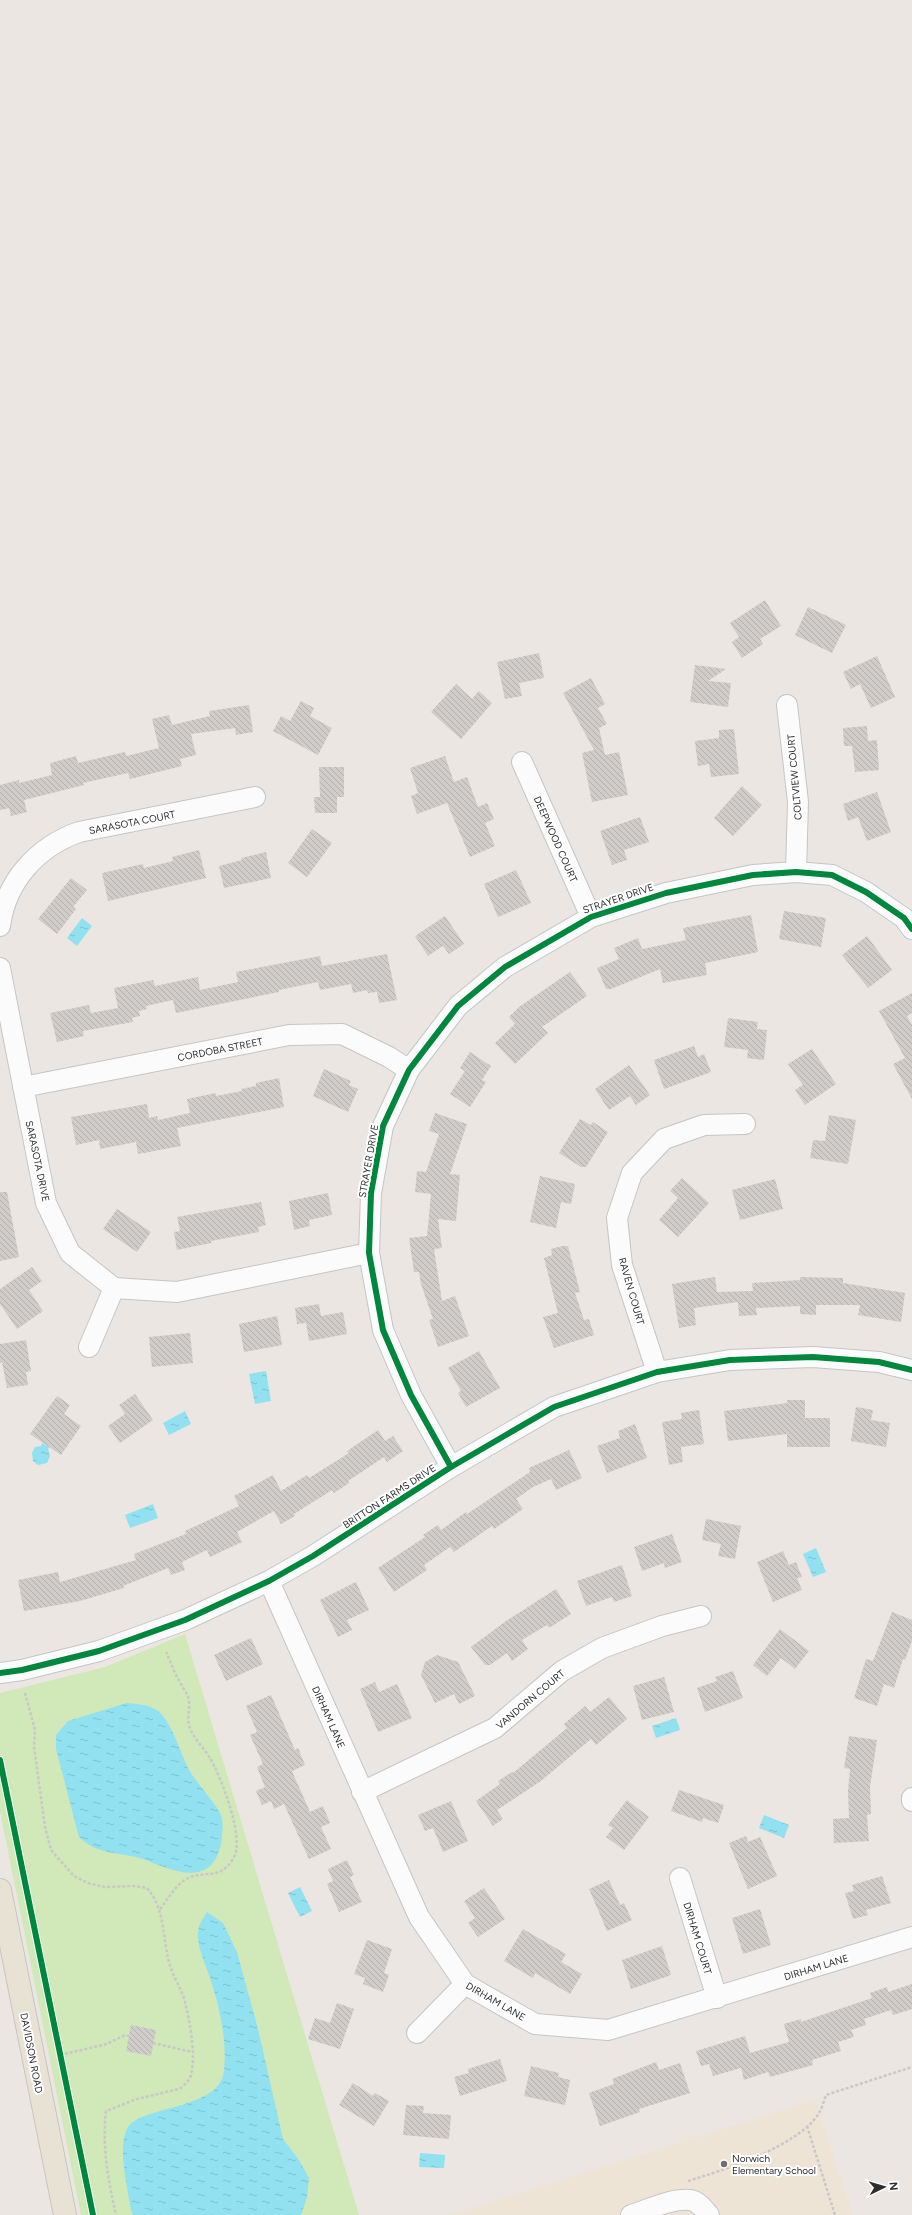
<svg xmlns="http://www.w3.org/2000/svg" width="912" height="2215" viewBox="0 0 912 2215" font-family="Figtree,sans-serif">
  <style>
    .education { fill: #eee4d6 }
    .park { fill: #d1e8b9 }
    .water { fill: url(#water-ripples) }
    .building { fill: url(#building-back-hatch) }
    .lines { fill: none; stroke-linecap: round; stroke-linejoin: round }
    .minor-casing { stroke: #c6c5c5; stroke-width: 22 }
    .major-casing { stroke: #c6c4c3; stroke-width: 24 }
    .path { stroke: #c8c8c8; stroke-width: 2.5; stroke-dasharray: 3 2; stroke-linecap: butt }
    .minor { stroke: #fcfbfb; stroke-width: 20 }
    .major { stroke: #e8e2d4; stroke-width: 22 }
    .cycleway-casing { stroke: #fff; stroke-width: 8 }
    .cycleway { stroke: #00873e; stroke-width: 6 }
    .poi-dot { fill: #706e6c; stroke: #fff; stroke-width: 1.5 }
    .labels { text-anchor: middle; stroke-width: 4; stroke-linejoin: round; paint-order: stroke }
    .street-label { font-size: 10px; fill: #2d2d2d; stroke: #fff }
    .poi-label { font-size: 10px; fill: #2d2d2d; stroke: #fff; text-anchor: start }
  </style>
  <defs>
    <pattern id="water-ripples" width="26" height="14" patternUnits="userSpaceOnUse"><rect width="26" height="14" fill="#91e1f1"/><path d="M2 4q2-2 4 0t4 0M15 11q2-2 4 0t4 0" fill="none" stroke="#7dc1cf"/></pattern>
    <pattern id="building-back-hatch" width="6" height="6" patternUnits="userSpaceOnUse"><rect width="6" height="6" fill="#d0ccc9"/><path d="M-1 5l2 2M0 0l6 6M5-1l2 2" fill="none" stroke="#b3b0ad"/></pattern>
  </defs>
  <rect width="100%" height="100%" fill="#ebe6e2"/>
  <path class="education" d="M815 2100 853 2215H450Z"/>
  <path class="park" d="M185 1634 359 2215H81L0 1811V1693L105 1667Z"/>
  <path class="water" d="M82 918 92 926 77 946 67 938Z
    M266 1371 271 1401 255 1404 249 1374Z
    M185 1411 191 1424 169 1435 163 1423Z
    M42 1443 49 1447 48 1449 50 1456 47 1463 38 1465 33 1461 32 1453 35 1447 41 1446Z
    M153 1504 158 1518 130 1528 125 1515Z
    M816 1548 826 1572 813 1577 803 1554Z
    M127 1703C139 1704 155 1705 163 1716 174 1730 180 1751 188 1768 195 1782 216 1803 221 1815 224 1824 222 1840 220 1848 209 1887 173 1871 146 1860 122 1851 100 1857 79 1837L56 1749V1735L68 1721Z
    M676 1718 680 1730 656 1738 652 1726Z
    M764 1815 789 1825 784 1838 759 1828Z
    M300 1887 312 1911 300 1917 288 1893Z
    M207 1912 223 1923 237 1952 258 2029 283 2139 299 2160 309 2178 307 2197 301 2215H133L131 2210C128 2189 117 2148 127 2129 138 2105 220 2111 224 2071 227 2041 220 2007 210 1978 206 1966 199 1951 198 1937 197 1927 202 1920 207 1912Z
    M420 2153 445 2155 444 2168 419 2167Z"/>
  <path class="building" d="M765 600 781 626 760 639 763 644 742 658 732 642 739 637 730 623Z
    M808 607 846 625 832 653 795 635Z
    M539 653 544 678 519 683 522 696 505 699 497 662Z
    M877 656 895 697 871 708 860 684 851 689 843 672Z
    M695 665 726 669 708 681 731 683 728 707 690 702Z
    M591 678 605 704 598 708 607 724 599 728 605 755 619 752 628 795 592 802 582 753 594 750 563 693Z
    M456 684 472 699 479 691 492 703 461 739 431 712Z
    M301 701 314 708 310 716 332 728 318 755 273 731 281 716 290 721Z
    M249 705 253 732 236 735 235 728 191 734 196 755 180 759 182 766 130 779 128 773 83 783 84 785 24 800 27 812 11 816 9 808 0 810V785L19 780V783L52 775 50 763 76 756 78 763 125 752 126 756 159 748 152 719 169 715 172 725 210 716 209 711Z
    M867 726 868 741 877 740 879 770 855 772 852 746H844L843 728Z
    M734 729 739 774 711 777 709 764 698 766 695 741 719 738V730Z
    M445 756 454 782 467 777 478 807 487 803 494 819 485 823 495 846 470 857 447 803 417 814 411 796 418 793 410 768Z
    M319 767H344V797H337V813H315L314 797H320Z
    M742 786 762 805 733 836 714 818Z
    M877 792 891 832 867 841 858 817 848 821 843 804Z
    M640 817 649 842 624 850 627 860 612 865 600 831Z
    M312 829 332 843 307 877 288 863Z
    M199 850 206 878 108 901 102 873 143 864 144 868 173 861 172 857Z
    M266 852 271 878 224 888 219 866 242 860 241 858Z
    M516 870 531 903 498 917 484 884Z
    M71 878 87 890 73 907 76 909 57 934 38 919Z
    M784 911 826 918 821 947 779 939Z
    M751 915 758 952 705 963 707 975 663 983 660 969 611 989H606L597 968 619 959 614 948 638 938 642 949 686 940 683 928Z
    M445 916 464 944 449 954 443 946 428 956 415 936Z
    M867 936 892 970 868 988 842 955Z
    M387 954 397 1000 379 1003 377 992 368 993 367 990 353 993 351 984 320 990 318 982 279 990V992L176 1013 173 1000 146 1006 147 1009 139 1011 140 1016 132 1018 133 1022 83 1031 84 1036 57 1042 50 1013 89 1005 91 1013 118 1008 114 988 153 980 155 986 198 977 200 990 238 982 236 972 320 956 322 966Z
    M570 972 587 996 542 1027 548 1033 515 1064 495 1043 515 1024 509 1017 519 1007Z
    M912 993V1013L907 1016 912 1025V1099L893 1064 905 1058 879 1011Z
    M728 1018 758 1022 757 1029 767 1030 764 1060 747 1058 748 1050 724 1047Z
    M694 1046 698 1057 704 1054 711 1072 664 1089 654 1060Z
    M812 1049 836 1084 805 1105 795 1090 803 1085 788 1064Z
    M470 1052 491 1066 482 1080 486 1082 470 1107 450 1094 465 1071 460 1068Z
    M629 1065 650 1095 636 1105 630 1096 609 1110 595 1089Z
    M324 1069 351 1081 349 1085 358 1089 348 1112 313 1096Z
    M279 1078 284 1107 177 1128 181 1146 138 1154 136 1142 100 1149 99 1140 76 1145 71 1117 147 1104 149 1118 157 1116 158 1120 190 1113 187 1099 216 1093V1096L242 1091 241 1089 256 1086V1083Z
    M435 1113 467 1124 450 1174 460 1175 456 1221 438 1219 442 1248 434 1249 442 1301 455 1296 469 1336 438 1347 429 1320 433 1319 421 1284 419 1272H414L409 1238 427 1236 431 1194 415 1192 417 1171 426 1172 439 1134 429 1131Z
    M829 1115 856 1120 848 1164 810 1158 813 1140 825 1141Z
    M580 1119 591 1125 593 1122 608 1132 586 1167H581L559 1153Z
    M540 1176 575 1184 571 1204 561 1202 556 1228 530 1222Z
    M682 1178 709 1203 678 1237 659 1220 678 1198 670 1191Z
    M775 1179 783 1209 740 1220 732 1190Z
    M0 1192H7L19 1257 0 1261Z
    M328 1193 332 1215 309 1220 310 1226 294 1230 289 1201Z
    M261 1202 266 1225 258 1227 259 1232 211 1241V1243L177 1250 174 1232 180 1231 177 1217Z
    M117 1209 151 1232 137 1252 103 1229Z
    M562 1246H568L580 1292 575 1293 584 1320 589 1319 594 1335 554 1348 543 1317 558 1313 544 1258 552 1255 551 1249Z
    M32 1267 42 1281 29 1290 43 1311 17 1329 0 1304V1289Z
    M715 1277 717 1292 753 1291 752 1283 800 1280V1277L843 1278V1283L905 1293 901 1322 858 1315 860 1305H816V1315L800 1314V1306L756 1308 757 1315 739 1316 738 1302 694 1308 696 1325 679 1328 672 1284Z
    M319 1304 321 1316 343 1312 347 1334 309 1341 306 1323 297 1324 295 1308Z
    M277 1316 282 1345 244 1352 239 1324Z
    M190 1333 193 1363 152 1367 149 1337Z
    M26 1340 31 1371 26 1372 28 1385 7 1388 2 1362 0 1363V1344Z
    M479 1351 500 1388 466 1407 458 1393 461 1391 448 1368Z
    M135 1394 153 1420 120 1443 108 1426 125 1414 119 1405Z
    M57 1396 70 1405 64 1414 81 1426 61 1455 30 1434Z
    M787 1400H805V1418H830V1447H787V1434L728 1441 724 1411 787 1403Z
    M856 1407 873 1410 871 1420 890 1423 886 1447 851 1441Z
    M699 1410 704 1444 681 1447 683 1462 669 1465 662 1422 682 1419 681 1413Z
    M635 1424 647 1458 607 1473 597 1446 620 1438 618 1431Z
    M378 1430 385 1441 393 1436 403 1451 387 1462 384 1457 348 1481 349 1483 334 1493 332 1490 294 1514 295 1516 281 1524 274 1511 237 1532 242 1542 210 1557 207 1550 182 1562 185 1570 171 1575 168 1568 123 1586 124 1588 80 1601 24 1611 18 1580 58 1572 60 1582 136 1560 134 1554 186 1534 185 1531 239 1506 234 1496 273 1475 281 1491 307 1475 309 1478 349 1453 347 1451Z
    M569 1450 582 1478 556 1490 551 1479 533 1487 516 1499 523 1509 494 1529 492 1526 454 1552 450 1547 424 1565 427 1570 394 1592 378 1568 425 1537 423 1535 438 1525 441 1530 466 1512 467 1514 530 1472 529 1468Z
    M706 1519 741 1526 735 1559 718 1556 721 1544 702 1540Z
    M672 1534 682 1562 665 1568 664 1563 642 1571 634 1547Z
    M783 1551 789 1565 796 1562 802 1577 797 1578 802 1590 773 1602 757 1562Z
    M622 1565 632 1596 614 1602 612 1597 586 1606 577 1581Z
    M356 1582 369 1610 347 1620 352 1630 338 1637 320 1600Z
    M556 1589 571 1614 549 1628 547 1625 522 1640 528 1649 512 1661 507 1653 490 1665H485L471 1647 506 1621Z
    M892 1612 912 1620V1641L905 1660 903 1659 894 1688 884 1684 877 1706 854 1698 866 1659 873 1661Z
    M780 1629 809 1651 795 1669 781 1658 767 1676 753 1665Z
    M251 1638 263 1664 226 1681 214 1655Z
    M437 1655 458 1662 475 1696 459 1704 454 1694 435 1703 421 1675 425 1662Z
    M733 1671 743 1698 705 1712 697 1688 717 1681 715 1677Z
    M664 1677 674 1712 642 1720 633 1686Z
    M375 1682 379 1692 397 1684 412 1718 378 1732 360 1689Z
    M271 1695 295 1750 298 1748 305 1765 292 1771 310 1812 323 1806 330 1823 321 1827 331 1849 309 1859 284 1804 274 1809 271 1801 262 1805 256 1791 265 1787 257 1767 263 1764 250 1735 257 1732 246 1706Z
    M609 1697 627 1719 596 1745 591 1739 541 1781 497 1810 503 1819 493 1826 476 1801 500 1784 498 1781 512 1772 513 1773 567 1728 564 1724 585 1706 590 1712Z
    M849 1736 877 1740 870 1787 871 1814 867 1815 869 1841 834 1843 833 1819 849 1818 848 1791 850 1769 844 1768Z
    M679 1790 724 1805 718 1823 703 1818 702 1822 671 1811Z
    M627 1800 649 1817 624 1850 606 1837 613 1828 608 1825Z
    M451 1801 468 1841 443 1852 433 1828 425 1831 418 1815Z
    M746 1836 748 1842 760 1837 777 1876 748 1889 729 1843Z
    M347 1860 354 1875 350 1877 362 1902 339 1912 327 1884 333 1881 328 1869Z
    M882 1876 891 1903 866 1910 868 1915 853 1919 845 1893 854 1891 852 1885Z
    M609 1880 620 1905 624 1903 632 1920 607 1931 589 1889Z
    M484 1888 505 1919 478 1937 468 1923 475 1918 464 1901Z
    M760 1909 771 1945 743 1954 732 1918Z
    M523 1929 566 1954 561 1962 582 1974 570 1994 535 1973 533 1978 504 1961Z
    M367 1940 392 1949 384 1973 389 1975 383 1992 363 1984 365 1978 354 1974Z
    M662 1946 671 1975 631 1989 622 1960Z
    M912 1984V2009L893 2015 891 2010 864 2019 866 2025 851 2030 854 2037 838 2042 841 2051 812 2060 813 2065 770 2077 768 2072 744 2080 741 2068 713 2076 709 2064 701 2066 696 2051 745 2036 750 2053 789 2042 784 2024 801 2019V2022L872 1998 870 1993 887 1987 888 1992Z
    M337 2003 354 2009 340 2049 308 2039 315 2018 330 2023Z
    M131 2025 156 2030 151 2056 126 2051Z
    M500 2059 507 2081 460 2096 454 2077 469 2073 468 2069Z
    M656 2062 659 2070 680 2063 690 2093 639 2109 640 2112 600 2126 589 2093 614 2084 612 2079Z
    M531 2066 559 2073 558 2077 570 2080 565 2105 524 2096Z
    M353 2083 373 2096 375 2093 389 2101 374 2126 339 2105Z
    M406 2105 424 2106 423 2113 451 2115 449 2139 403 2135Z"/>
  <g class="lines">
    <g class="minor-casing">
      <path id="minor" d="M787 705 798 802 796 872
        M522 762 591 917
        M0 926C6 881 37 847 79 832L255 797
        M0 968 46 1203 70 1253 114 1288 177 1292 369 1253
        M23 1087 289 1035 342 1034 389 1057 409 1070
        M89 1347 114 1288
        M657 1372 622 1265 617 1218 632 1173 664 1139 704 1125 745 1124
        M451 1467 411 1395 383 1330 369 1253 371 1193 383 1126 409 1070 458 1006 505 967 591 917 666 893 753 875 796 872 832 875 866 892 904 918 912 929
        M269 1581 419 1917 465 1984 535 2024 608 2030 912 1937
        M0 1673 22 1670 99 1651 185 1620 269 1581 313 1556 451 1467 554 1407 657 1372 730 1360 813 1357 879 1362 912 1370
        M362 1792 495 1728 562 1671 602 1648 662 1626 701 1616
        M912 1798V1801
        M680 1878 717 1998
        M417 2033 465 1984
        M631 2215C648 2210 671 2198 690 2200 698 2201 704 2209 709 2215"/>
    </g>
    <g class="major-casing">
      <path id="major" d="M0 1890 65 2215"/>
    </g>
    <path class="path" d="M25 1693 35 1730 34 1747 45 1827 51 1850 74 1876 88 1883 104 1887 134 1886 147 1888C166 1910 162 1939 170 1966 174 1978 182 1990 185 2002 190 2022 196 2056 191 2075 189 2081 184 2086 179 2089L137 2099 106 2111C102 2147 108 2180 116 2215
      M160 1909C168 1899 176 1884 188 1878 205 1870 219 1881 233 1859 246 1840 221 1777 210 1758 204 1748 192 1737 189 1725 187 1717 190 1709 189 1701 188 1693 183 1689 180 1682 174 1673 171 1662 166 1652
      M153 2043 192 2052
      M60 2055 107 2044 125 2035 129 2036
      M807 2126 835 2215
      M688 2181C724 2170 799 2146 819 2113 822 2108 824 2101 826 2095L912 2067"/>
    <use href="#minor" class="minor"/>
    <use href="#major" class="major"/>
    <g class="cycleway-casing">
      <path id="cycleway" d="M451 1467 411 1395 383 1330 369 1253 371 1193 383 1126 409 1070 458 1006 505 967 591 917 666 893 753 875 796 872 832 875 866 892 904 918 912 929
        M0 1673 22 1670 99 1651 185 1620 269 1581 313 1556 451 1467 554 1407 657 1372 730 1360 813 1357 879 1362 912 1370
        M0 1760 93 2215"/>
    </g>
    <use href="#cycleway" class="cycleway"/>
  </g>
  <circle class="poi-dot" cx="724" cy="2164" r="4"/>
  <g class="labels">
    <g class="street-label">
      <text transform="translate(794 777) rotate(-95)" y="4">COLTVIEW COURT</text>
      <text transform="translate(132 822) rotate(-11)" y="4">SARASOTA COURT</text>
      <text transform="translate(556 839) rotate(66)" y="4">DEEPWOOD COURT</text>
      <text transform="translate(618 898) rotate(-19)" y="4">STRAYER DRIVE</text>
      <text transform="translate(220 1049) rotate(-11)" y="4">CORDOBA STREET</text>
      <text transform="translate(38 1161) rotate(78)" y="4">SARASOTA DRIVE</text>
      <text transform="translate(368 1161) rotate(-80)" y="4">STRAYER DRIVE</text>
      <text transform="translate(632 1291) rotate(74)" y="4">RAVEN COURT</text>
      <text transform="translate(389 1496) rotate(-33)" y="4">BRITTON FARMS DRIVE</text>
      <text transform="translate(530 1699) rotate(-40)" y="4">VANDORN COURT</text>
      <text transform="translate(329 1717) rotate(66)" y="4">DIRHAM LANE</text>
      <text transform="translate(698 1938) rotate(73)" y="4">DIRHAM COURT</text>
      <text transform="translate(816 1967) rotate(-17)" y="4">DIRHAM LANE</text>
      <text transform="translate(496 2001) rotate(30)" y="4">DIRHAM LANE</text>
      <text transform="translate(32 2053) rotate(79)" y="4">DAVIDSON ROAD</text>
    </g>
    <g class="poi-label">
      <text x="732" y="2162">Norwich<tspan x="732" dy="12">Elementary School</tspan></text>
    </g>
  </g>
  <g transform="translate(884 2187) rotate(85)" stroke="#ffffff" stroke-width="3" paint-order="stroke">
  <path d="M0-3L7 15L0 10L-7 15Z" fill="#2d2d2d"/>
  <text y="-6" font-size="11" font-weight="bold" text-anchor="middle" fill="#2d2d2d">N</text>
  </g>
</svg>
